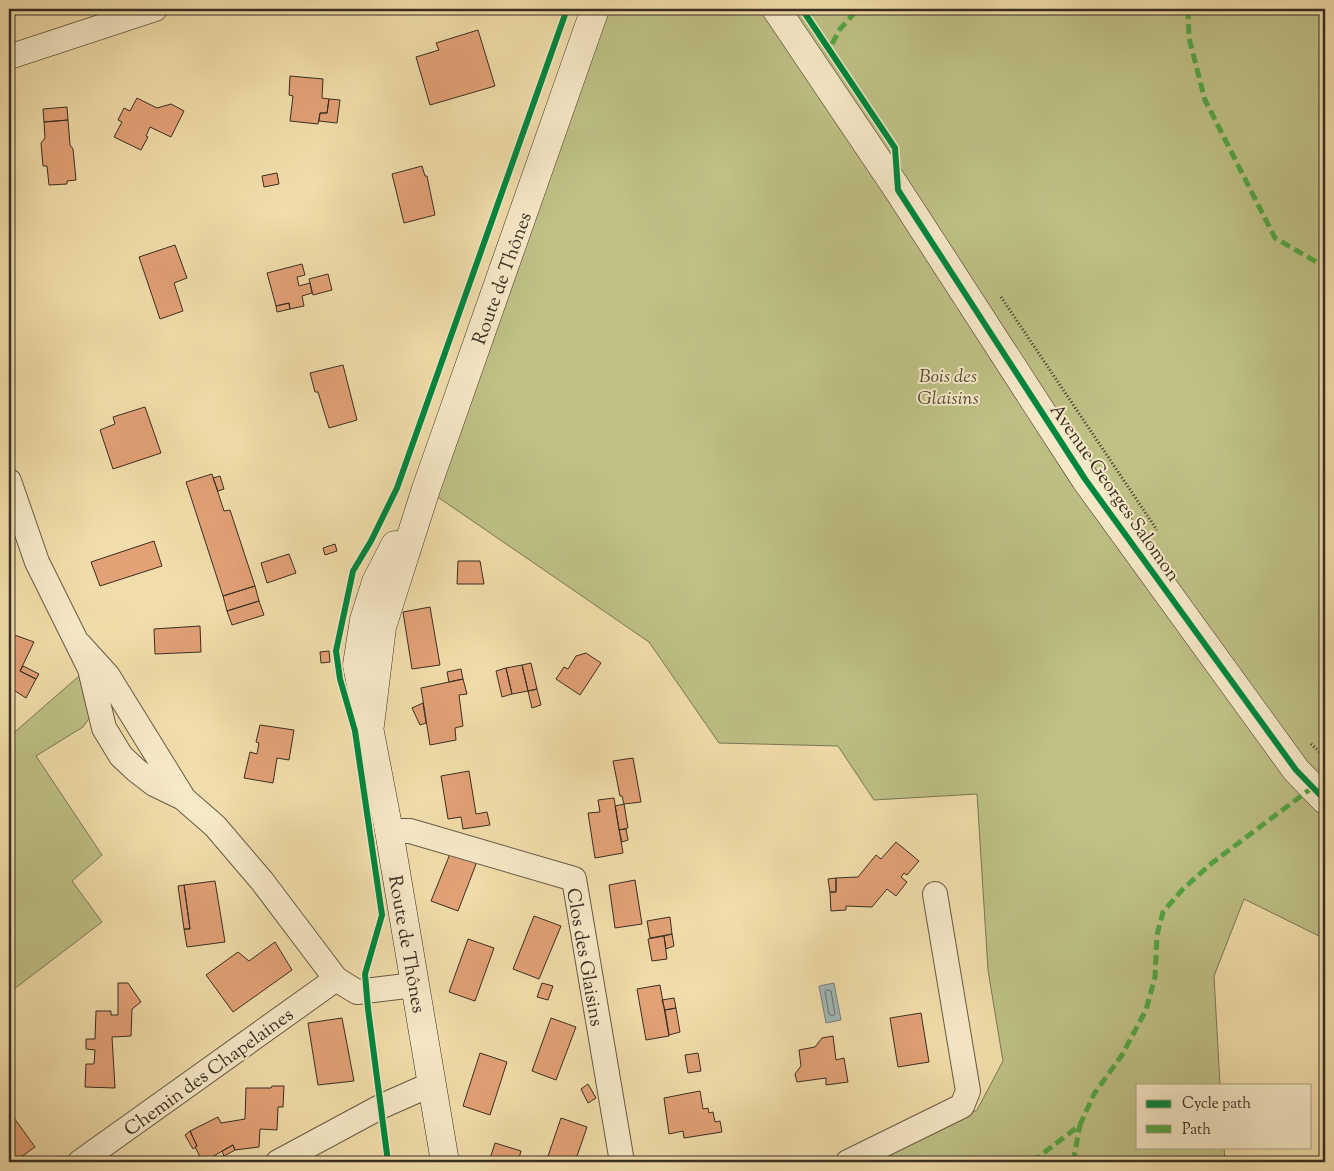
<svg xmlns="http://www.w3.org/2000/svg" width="1334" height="1171" viewBox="0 0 1334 1171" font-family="'Sorts Mill Goudy',serif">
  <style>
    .green { fill: #bec086; stroke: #7b7755 }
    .water { fill: #a1b8b6; stroke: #77817c }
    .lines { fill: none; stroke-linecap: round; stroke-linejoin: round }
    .shore { stroke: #6c736d; stroke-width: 1 }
    .building { fill: #e3a176; stroke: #382e24 }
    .street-casing { stroke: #665a46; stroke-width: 26 }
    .secondary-casing { stroke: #382e24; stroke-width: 29 }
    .path { stroke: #382e24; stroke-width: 3; stroke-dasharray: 1 2.5; stroke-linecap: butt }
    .street { stroke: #f6e9c8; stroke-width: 24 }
    .secondary { stroke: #f6e9c8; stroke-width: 28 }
    .quiet { stroke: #53a442; stroke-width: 5; stroke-dasharray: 10 5; stroke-linecap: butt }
    .cycleway-casing { stroke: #f6e9c8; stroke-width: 9 }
    .cycleway { stroke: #00873e; stroke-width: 6 }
    .labels { text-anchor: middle; stroke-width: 4; stroke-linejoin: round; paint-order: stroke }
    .street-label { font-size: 19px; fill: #382e24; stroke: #f6e9c8 }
    .park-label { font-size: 19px; font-style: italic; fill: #534b38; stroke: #f6e9c8 }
  </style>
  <rect width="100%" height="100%" fill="#f1ddab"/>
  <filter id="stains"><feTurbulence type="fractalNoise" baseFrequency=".004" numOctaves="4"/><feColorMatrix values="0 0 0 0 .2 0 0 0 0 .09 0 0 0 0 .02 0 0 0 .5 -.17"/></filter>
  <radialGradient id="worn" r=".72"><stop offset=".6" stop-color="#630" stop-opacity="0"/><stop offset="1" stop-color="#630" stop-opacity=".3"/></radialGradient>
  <path class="green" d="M596 9H1325V939L1244 899 1214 976 1220 1085H1138V1147H1224L1225 1162H871L977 1110 1003 1061 988 970 977 794 874 800 838 746 719 743 649 642 426 489Z
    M79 676 90 717 83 727 36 756 102 855 72 881 102 922 9 993V737Z"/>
  <path class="water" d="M834 983 841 1020 826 1023 819 986Z"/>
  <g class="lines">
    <path class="shore" d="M827 990 831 991 835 1014 833 1016 829 1014 825 992Z"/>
  </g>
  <path class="building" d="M478 30 495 86 430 105 416 57 439 50 436 43Z
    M290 76 323 79 322 98 329 99 327 113H320L318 124 290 121 293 96 289 95Z
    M137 98 157 108 171 104 184 111 171 137 150 127 146 136 148 137 141 150 114 137 122 122 118 120 124 108 130 111Z
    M329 99 340 100 337 123 319 121 320 113H327Z
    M67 107 68 120 44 122 43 109Z
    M68 120 70 145 73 149 76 180 67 181V184L49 185 47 166H43L41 143 45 138 44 122Z
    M422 166 425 176H427L435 215 404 223 392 174Z
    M277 173 279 184 264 187 262 176Z
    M175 245 187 278 174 283 183 311 160 319 139 257Z
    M302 264 305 275 297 277 299 286 310 283 312 293 302 296 304 306 290 309 289 303 276 306 267 273Z
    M328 274 332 290 313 295 309 279Z
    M289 303 290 309 277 312 276 306Z
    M343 365 357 420 329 428 318 392H315L310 373Z
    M145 407 161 453 113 469 100 430 115 424 113 417Z
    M212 474 224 511 230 510 255 586 223 596 186 482Z
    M220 476 224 489 218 491 213 478Z
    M154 541 162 566 100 586 91 562Z
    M335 544 337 551 325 555 323 548Z
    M289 554 296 573 267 583 261 563Z
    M458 561H480L484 584H457Z
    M255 586 259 601 227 611 223 596Z
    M259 601 264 615 232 625 227 611Z
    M430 607 440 665 412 669 403 612Z
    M200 626 201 652 155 654 154 629Z
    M9 633 34 642 20 671 36 679 26 698 9 687Z
    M329 651 330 662 321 663 320 652Z
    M586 653 601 663 580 695 556 679 564 667 568 669 576 656Z
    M531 663 537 689 528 691 522 665Z
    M522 665 528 691 512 694 506 668Z
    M23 666 39 674 36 679 20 671Z
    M506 668 512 694 502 697 496 671Z
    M461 669 463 679 449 682 447 672Z
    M463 679 467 694 459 695 463 726 455 728 456 740 430 745 421 688Z
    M537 689 541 705 532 708 528 691Z
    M423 703 426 723 420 725 412 708Z
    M260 725 294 730 289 760 277 758 273 783 244 778 250 752 257 754 259 743 256 742Z
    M633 758 641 802 624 804 622 796H620L613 761Z
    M469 771 476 814 487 812 490 825 463 829 461 817 448 819 441 776Z
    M614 798 623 853 595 858 588 813 600 812 598 800Z
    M624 804 628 828 619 830 615 806Z
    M626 829 628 840 622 842 619 830Z
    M896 842 919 861 907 875 904 873 901 877 907 882 896 896 887 889 872 907 846 906V910L831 911 830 892H836V878L858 877 876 855 881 859Z
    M452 849 478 859 458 911 431 901Z
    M836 878V892H830L828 879Z
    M635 880 642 924 615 928 609 885Z
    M215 881 225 942 187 947 184 929H190L184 885Z
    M184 885 190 929H184L178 886Z
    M534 916 561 926 539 979 513 969Z
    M670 917 672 934 650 938 647 921Z
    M672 934 674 946 666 949 664 936Z
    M664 936 667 959 652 961 648 939Z
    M468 939 494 948 475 1001 449 992Z
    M275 942 292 970 233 1012 206 975 238 952 249 961Z
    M118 983H128L141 1002 132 1009 131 1036 112 1037 115 1088 85 1087 86 1064H94L95 1050 86 1049V1039H95L96 1011H111V1015H118Z
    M542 983 553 986 548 1000 537 997Z
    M660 985 669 1036 646 1040 637 989Z
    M674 998 676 1008 665 1010 662 1000Z
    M676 1008 680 1032 669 1035 665 1010Z
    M921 1013 929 1062 898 1067 890 1018Z
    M342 1018 354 1081 318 1085 308 1023Z
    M551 1018 576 1027 556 1080 532 1071Z
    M833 1036 836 1060 844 1058 848 1082 826 1085V1078L797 1082 795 1074 801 1066 799 1050 815 1047 822 1038Z
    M480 1053 507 1062 490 1115 463 1106Z
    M698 1053 701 1071 688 1073 685 1055Z
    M588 1084 596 1098 588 1103 581 1089Z
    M272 1086H284L283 1107H278L277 1130 260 1129 259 1147 235 1150 233 1145 203 1162 195 1147 197 1146 190 1131 218 1117 221 1123 245 1119 246 1088H271Z
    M700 1091 703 1109 708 1108 709 1113 713 1112 715 1122 720 1121 722 1132 684 1138 683 1131 669 1134 664 1098Z
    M9 1111 35 1147 14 1162H9Z
    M561 1118 587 1127 575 1162H546Z
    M190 1131 197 1146 193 1149 185 1135Z
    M495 1143 521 1151 518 1162H489Z
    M233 1145 235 1150 224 1156 222 1151Z"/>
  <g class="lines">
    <g class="street-casing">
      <path id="street" d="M9 57 155 9
        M9 481 37 562 90 669 104 728 121 756 136 770 154 784 183 798
        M80 645 108 676 184 799 215 826 262 881 336 979 357 992 414 985
        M389 831H410L574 879 622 1162
        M80 1162 336 979
        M278 1162 382 1106 432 1084
        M848 1162 962 1106 968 1091 935 894"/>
    </g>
    <g class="secondary-casing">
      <path id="secondary" d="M776 9 898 190 1085 479 1296 770 1325 800
        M395 545 376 582 364 620 357 665 389 831 445 1162
        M370 725 382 627 394 589 426 489 595 9"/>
    </g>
    <path class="path" d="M1001 297 1157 530
      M1311 744 1325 757"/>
    <use href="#street" class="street"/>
    <use href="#secondary" class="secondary"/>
    <path class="quiet" d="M1188 9 1189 38 1205 100 1275 238 1325 267
      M832 44 840 29 858 9
      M1032 1162 1080 1125 1094 1094 1122 1055 1146 1010 1155 977 1157 935 1163 912 1182 890 1212 863 1313 787
      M1073 1162 1080 1125"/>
    <g class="cycleway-casing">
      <path id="cycleway" d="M802 9 895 148 898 190 1085 479 1296 770 1325 800
        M388 1162 368 1009 365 974 382 915 355 731 340 679 336 651 353 571 371 541 397 488 567 9"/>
    </g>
    <use href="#cycleway" class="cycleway"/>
  </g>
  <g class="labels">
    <g class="street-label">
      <text transform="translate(501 278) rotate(-70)" y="7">Route de Thônes</text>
      <text transform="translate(1116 492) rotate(55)" y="7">Avenue Georges Salomon</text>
      <text transform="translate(408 944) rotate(80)" y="7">Route de Thônes</text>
      <text transform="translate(586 957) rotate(80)" y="7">Clos des Glaisins</text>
      <text transform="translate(208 1071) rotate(-36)" y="7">Chemin des Chapelaines</text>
    </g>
    <g class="park-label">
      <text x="948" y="382">Bois des<tspan x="948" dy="22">Glaisins</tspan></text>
    </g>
  </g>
  <rect width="1334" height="1171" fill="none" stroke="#f1ddab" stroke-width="30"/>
  <rect x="10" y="10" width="1314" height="1151" fill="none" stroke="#382e24" stroke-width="2.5"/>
  <rect x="15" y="15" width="1304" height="1141" fill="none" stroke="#382e24"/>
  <rect x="1136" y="1084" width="175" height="65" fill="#f6e9c8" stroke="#aa9e86"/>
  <rect x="1146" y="1100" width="25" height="8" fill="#00873e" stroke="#aa9e86"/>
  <text x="1182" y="1108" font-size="15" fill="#382e24">Cycle path</text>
  <rect x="1146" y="1125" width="25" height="8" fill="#53a442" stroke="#aa9e86"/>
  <text x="1182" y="1134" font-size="15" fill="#382e24">Path</text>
  <rect width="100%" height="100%" filter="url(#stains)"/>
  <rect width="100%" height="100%" fill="url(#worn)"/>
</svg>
